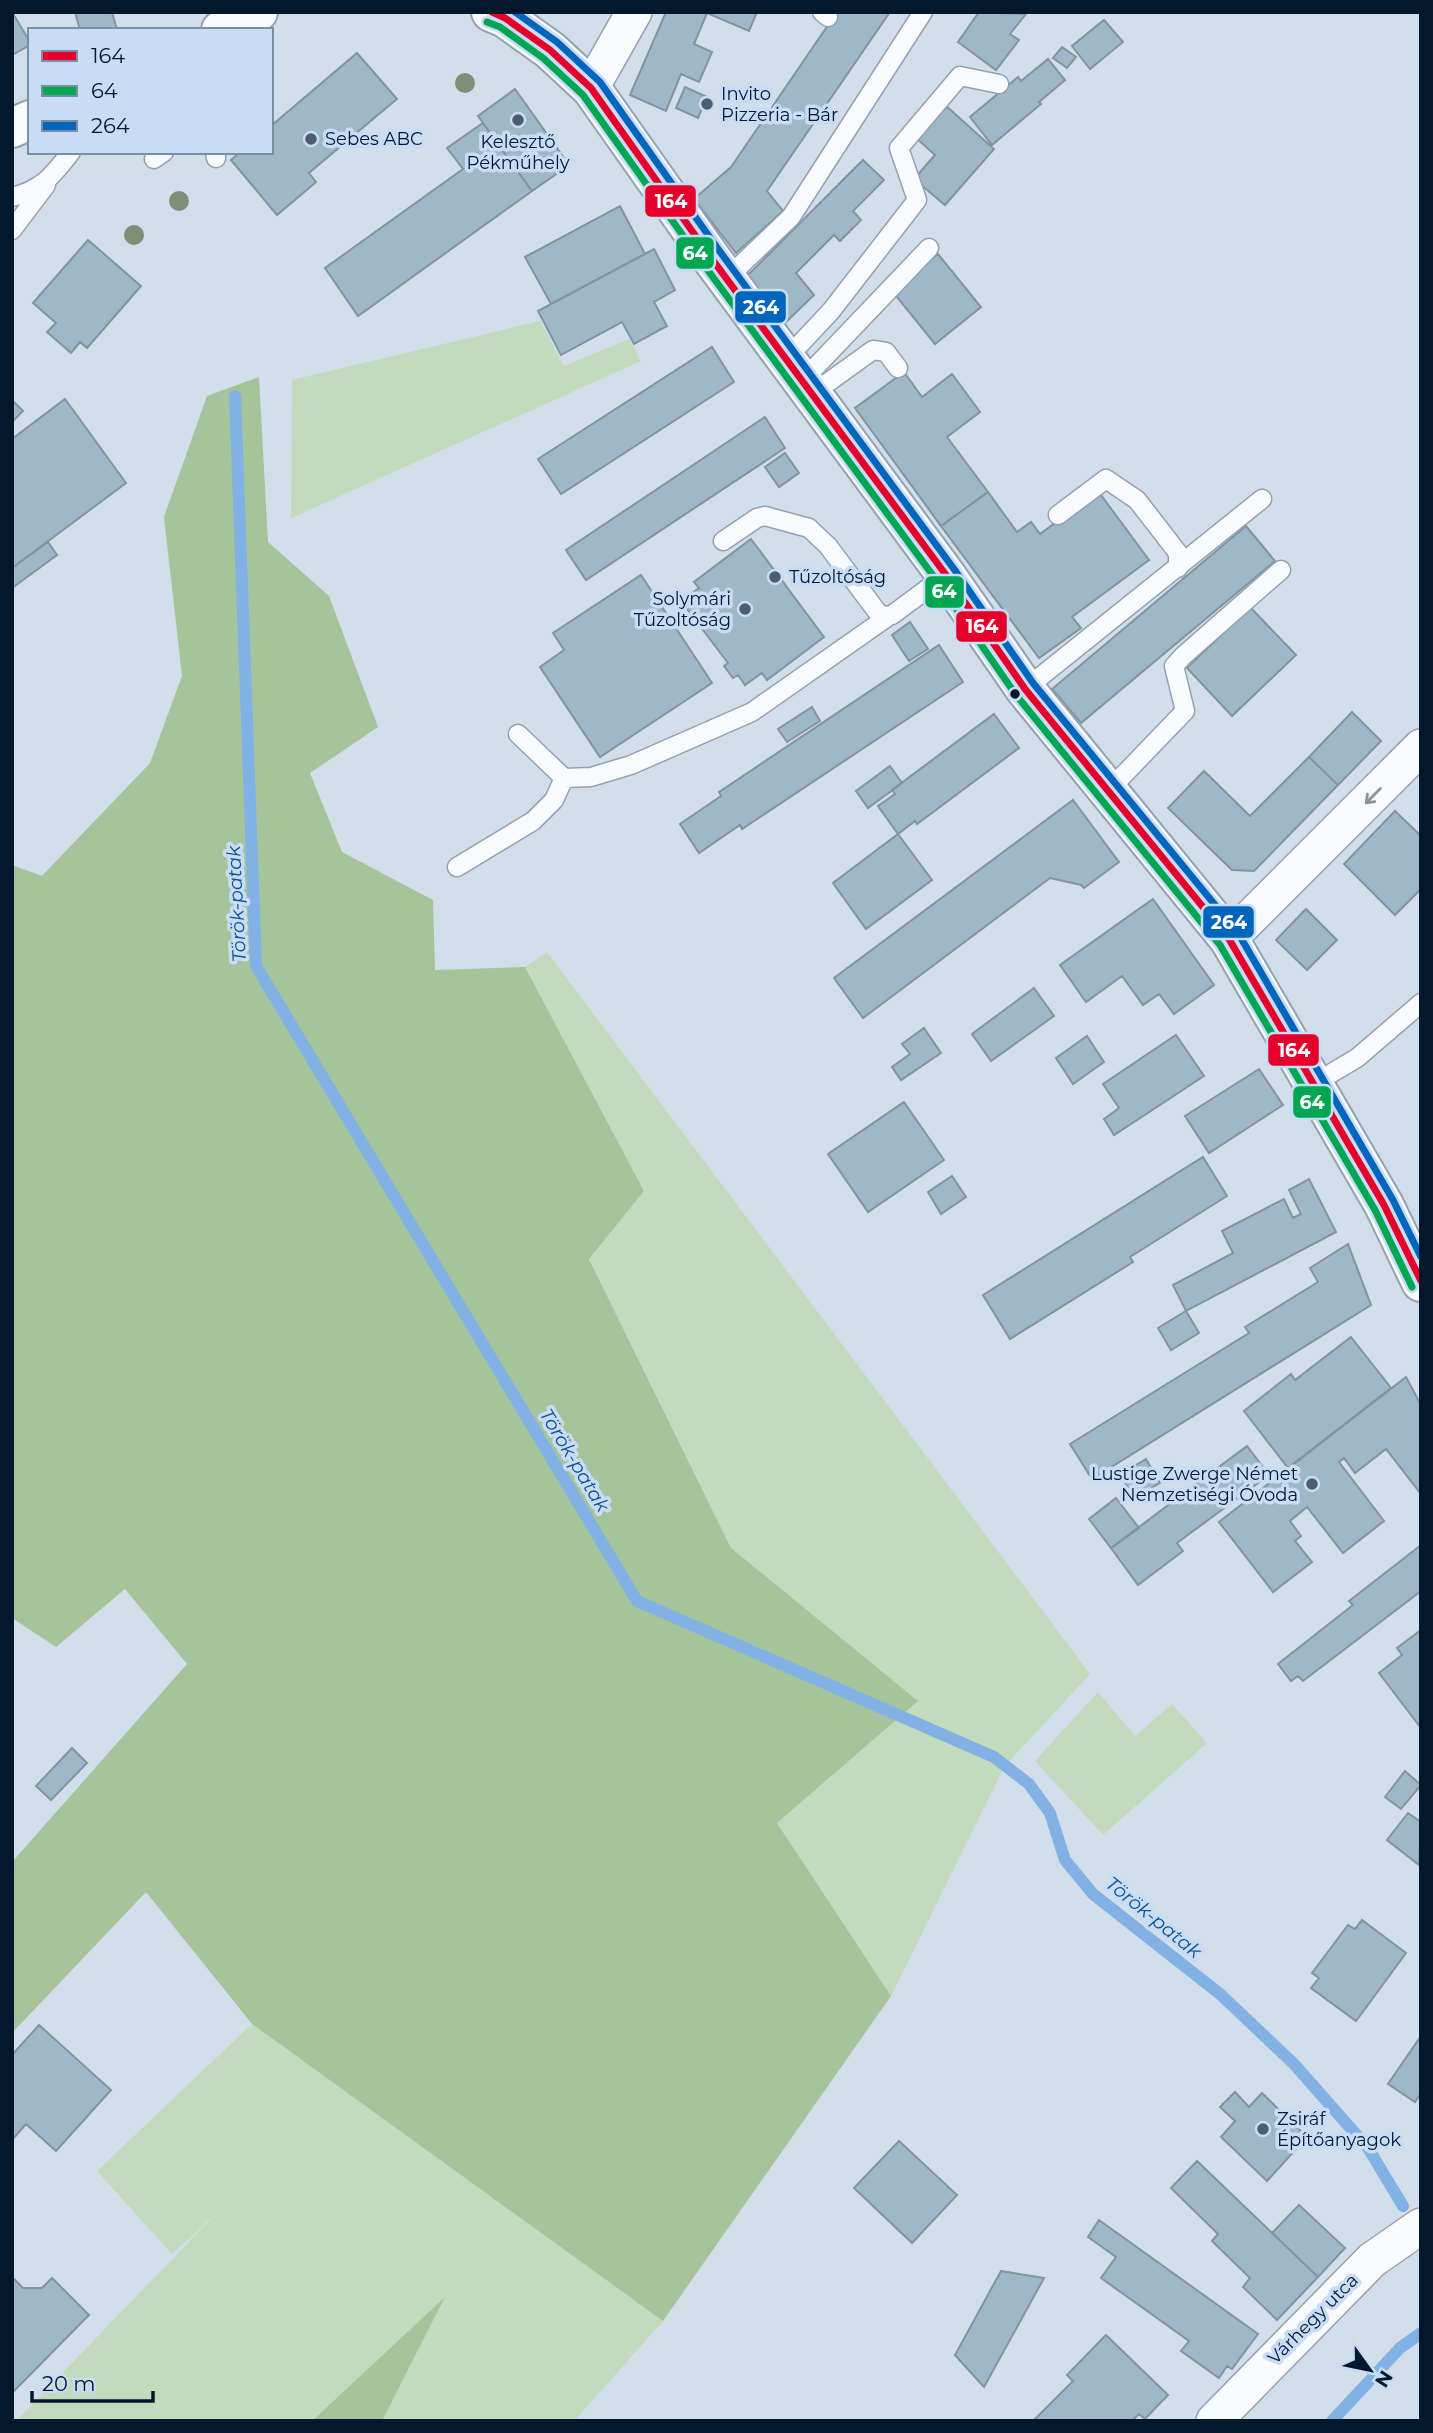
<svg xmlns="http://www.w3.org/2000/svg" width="1433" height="2433" viewBox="0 0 1433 2433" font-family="Montserrat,sans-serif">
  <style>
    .green { fill: #c2dbbd }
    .forest { fill: #a6c49c }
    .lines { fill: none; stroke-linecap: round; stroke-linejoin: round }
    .stream { stroke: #82b1e5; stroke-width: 12 }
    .building { fill: #9eb8c7; stroke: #82949f; stroke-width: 2 }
    .service-casing { stroke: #93a2b2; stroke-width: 21 }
    .minor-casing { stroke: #93a2b2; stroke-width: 38 }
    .secondary-casing { stroke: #93a2b2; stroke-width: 42 }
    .service { stroke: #f8fafc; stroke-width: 18 }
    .minor { stroke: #f8fafc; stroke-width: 35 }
    .secondary { stroke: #f8fafc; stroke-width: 38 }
    .bus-1-casing { stroke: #c8ddf5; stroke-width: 12 }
    .bus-2-casing { stroke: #c8ddf5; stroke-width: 12 }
    .bus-3-casing { stroke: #c8ddf5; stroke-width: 12 }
    .bus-1 { stroke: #e4002b; stroke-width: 7 }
    .bus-2 { stroke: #00a651; stroke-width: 7 }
    .bus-3 { stroke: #0065bd; stroke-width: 7 }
    .tree { fill: #7b9076 }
    .oneway { stroke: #8a949f }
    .poi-dot { fill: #4c5d6f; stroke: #c8ddf5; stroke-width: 2.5 }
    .bus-dot { fill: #04182d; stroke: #c8ddf5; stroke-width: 2.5 }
    .labels { text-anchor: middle; stroke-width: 7; stroke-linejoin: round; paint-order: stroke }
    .poi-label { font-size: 18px; fill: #04182d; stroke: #c8ddf5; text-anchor: start }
    .street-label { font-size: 18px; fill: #04182d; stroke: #c8ddf5 }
    .water-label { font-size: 19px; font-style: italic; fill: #0c5190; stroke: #c8ddf5 }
    .line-badge { stroke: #c8ddf5; stroke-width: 2.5 }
    .badge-label { font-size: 19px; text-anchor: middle; font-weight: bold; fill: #fff }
  </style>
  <rect width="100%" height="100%" fill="#d2deea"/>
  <path class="green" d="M540 321 564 366 629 339 641 361 291 518 292 380Z
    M547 952 1090 1674 1004 1767 891 1996 777 1823 917 1701 731 1548 589 1258 644 1191 525 967Z
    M1098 1692 1135 1736 1172 1704 1207 1743 1103 1835 1035 1761Z
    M252 2024 663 2321 574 2421H382L444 2299 312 2421H16L217 2213 172 2254 97 2171Z"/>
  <path class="forest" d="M259 377 268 542 329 596 378 727 310 773 342 852 433 900 435 970 525 967 644 1191 589 1259 731 1548 918 1701 777 1823 891 1996 663 2321 252 2024 146 1892 12 2033V1862L187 1664 125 1589 56 1647 12 1618V865L42 876 150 763 182 676 164 517 207 396Z
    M445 2297 382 2421H312Z"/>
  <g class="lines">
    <path class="stream" d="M235 396 256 966 637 1601 994 1757 1029 1784 1050 1813 1065 1860 1093 1894 1220 1994 1294 2064 1368 2148 1403 2206
      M1332 2421 1400 2348 1421 2333"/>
  </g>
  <path class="building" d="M12 12 30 42V45L12 55Z
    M75 12H112L117 30H80Z
    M666 12H757L749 31 707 13 694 44 712 52 699 82 681 74 666 111 630 95Z
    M837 12H890L767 191 783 211 736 253 694 199 731 167Z
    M979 12 1026 14 1010 34 1019 40 996 70 958 42Z
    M1104 20 1123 42 1090 69 1072 46Z
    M1062 47 1076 57 1067 68 1053 58Z
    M357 53 397 99 309 173 316 182 277 215 231 160 240 152H271V126Z
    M1048 59 1065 80 1039 102 1041 104 992 145 970 117 1018 77 1021 81Z
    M685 87 707 97 698 118 676 108Z
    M515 89 569 165 532 191 478 116Z
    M944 104 994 149 945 205 914 179 935 155 915 137Z
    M483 123 532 191 358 316 325 268 463 169 447 148Z
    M863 160 884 180 853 211 861 220 840 241 834 235 796 273 814 295 785 323 747 276Z
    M620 206 645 254 551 304 525 257Z
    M88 240 141 286 87 348 80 342 71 353 47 332 56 323 33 303Z
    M654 249 675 290 654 302 667 326 634 344 622 322 561 355 538 311Z
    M938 254 981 307 935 344 892 291Z
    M712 347 734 382 561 494 538 459Z
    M904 372 922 397 952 374 980 412 947 437 988 492 941 526 855 408Z
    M65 399 126 483 12 568V439Z
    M12 400 23 411 12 422Z
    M765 417 785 448 586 580 566 550Z
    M785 453 799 473 779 487 765 467Z
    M1098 491 1149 560 1072 617 1081 628 1039 658 941 526 988 492 1017 532 1031 522 1040 534Z
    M1246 526 1275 561 1081 723 1052 689Z
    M751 539 824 637 767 680 762 673 745 685 738 675 733 678 724 666 728 663 681 601 699 588 694 582Z
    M48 542 57 555 12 588V568Z
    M641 575 712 683 600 757 540 667 564 650 553 633Z
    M1250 607 1296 655 1232 716 1187 668Z
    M910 622 928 649 909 661 892 635Z
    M939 645 963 682 742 829 740 825 699 853 680 824 721 796 719 792Z
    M812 707 820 721 787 742 778 729Z
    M1352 712 1381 741 1338 785 1309 757Z
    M994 714 1019 748 917 824 915 821 898 834 878 806 895 794 892 790Z
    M1309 757 1338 785 1254 871 1232 870 1168 808 1204 771 1250 816Z
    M890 766 902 783 868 808 856 791Z
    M1073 800 1119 862 1084 888 1081 885 1050 878 863 1018 834 978Z
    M1395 811 1421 836V889L1395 915 1344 864Z
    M898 834 932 880 866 929 833 883Z
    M1153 899 1214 985 1174 1014 1159 994 1143 1005 1122 976 1086 1002 1060 965Z
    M1306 909 1337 940 1307 970 1276 940Z
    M1034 988 1054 1016 991 1061 972 1034Z
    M924 1028 941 1053 901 1080 892 1067 910 1054 902 1044Z
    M1176 1035 1204 1076 1114 1135 1104 1119 1119 1108 1103 1084Z
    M1087 1036 1104 1062 1073 1084 1056 1058Z
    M1259 1069 1283 1105 1209 1153 1185 1116Z
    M904 1102 944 1160 868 1212 828 1154Z
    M1203 1157 1227 1196 1130 1257 1133 1262 1010 1339 983 1295Z
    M952 1176 966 1197 941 1214 928 1192Z
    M1309 1179 1336 1232 1186 1311 1173 1285 1233 1253 1222 1231 1284 1199 1293 1218 1301 1214 1289 1190Z
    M1348 1244 1371 1305 1092 1479 1070 1444 1249 1333 1245 1327 1318 1282 1310 1268Z
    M1186 1311 1199 1333 1171 1350 1158 1328Z
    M1351 1337 1391 1388 1288 1468 1244 1411 1291 1374 1295 1380Z
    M1406 1377 1421 1405V1494L1386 1449 1355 1473 1344 1458 1339 1462 1384 1521 1343 1553 1307 1507 1290 1521 1301 1536 1295 1541 1312 1562 1273 1592 1219 1522Z
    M1247 1446 1269 1475 1177 1543 1183 1551 1138 1585 1111 1548Z
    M1146 1459 1160 1483 1134 1498 1120 1474Z
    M1116 1498 1139 1528 1111 1548 1089 1519Z
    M1421 1545V1591L1303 1681 1298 1676 1291 1681 1278 1664 1353 1605 1349 1601Z
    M1421 1630V1728L1379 1673 1402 1655 1397 1648Z
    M72 1748 87 1763 51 1800 36 1786Z
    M1405 1771 1421 1785 1401 1809 1385 1797Z
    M1408 1813 1421 1822 1419 1865 1387 1840Z
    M1362 1920 1406 1953 1356 2021 1311 1988 1319 1978 1312 1973 1348 1925 1355 1929Z
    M39 2025 111 2090 56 2151 26 2124 12 2140V2055Z
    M1421 2036V2093L1415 2102 1388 2084Z
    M1235 2092 1249 2107 1262 2093 1307 2137 1267 2181 1221 2137 1235 2121 1220 2107Z
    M899 2141 957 2195 912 2243 854 2188Z
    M1197 2161 1318 2277 1277 2320 1243 2287 1250 2278 1212 2241 1218 2234 1171 2188Z
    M1299 2205 1345 2248 1318 2277 1272 2233Z
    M1099 2220 1258 2334 1232 2369 1227 2366 1219 2378 1181 2351 1189 2341 1101 2278 1116 2257 1088 2237Z
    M1001 2271 1044 2278 984 2387 955 2355Z
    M12 2277 23 2288H42L52 2278 89 2315 12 2393Z
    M1106 2335 1168 2395 1145 2419 1139 2414 1132 2421H1033L1073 2381 1067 2375Z"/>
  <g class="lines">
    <g class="service-casing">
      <path id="service" d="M822 12 828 17
        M215 152 216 158
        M154 159 164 152
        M12 197C42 190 53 175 71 152
        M12 230 46 185
        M726 279 791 217 923 12
        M786 359 831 311 917 200 899 148 960 76 999 84
        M802 381 929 248
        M812 394 873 350 886 352 898 368
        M1058 515 1106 479 1137 500 1178 553V568
        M723 541 757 518 765 516 809 528 828 546 878 613 884 616 892 615 946 575
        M1025 689 1262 499
        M518 734 564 778 591 777 631 765 752 712 889 616
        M1108 791 1185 711 1174 666 1183 656 1281 570
        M457 867 533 821 554 800 564 778
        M1313 1084 1357 1058 1421 1003"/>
    </g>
    <g class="minor-casing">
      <path id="minor" d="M591 88 634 12
        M1229 939 1421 747
        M1214 2421 1372 2260 1421 2226"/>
    </g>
    <g class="secondary-casing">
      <path id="secondary" d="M491 12 505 18 550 50 591 88 709 255 946 575 1025 689 1229 939 1384 1205 1421 1282
        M221 30 258 12
        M12 128 30 120"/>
    </g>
    <use href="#service" class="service"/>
    <use href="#minor" class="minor"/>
    <use href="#secondary" class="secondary"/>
    <g class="bus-1-casing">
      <path id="bus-1" d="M492 12 505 18 550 50 591 88 709 255 946 575 1025 689 1229 939 1384 1205 1421 1281"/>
    </g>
    <g class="bus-2-casing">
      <path id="bus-2" d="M487 22 500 27 543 58 583 95 701 261 937 581 1016 695 1220 945 1375 1210 1412 1287"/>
    </g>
    <g class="bus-3-casing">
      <path id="bus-3" d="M515 12 557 42 600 82 718 249 954 569 1033 683 1238 933 1393 1200 1421 1257"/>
    </g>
    <use href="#bus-1" class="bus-1"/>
    <use href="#bus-2" class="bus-2"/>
    <use href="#bus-3" class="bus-3"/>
  </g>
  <g class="tree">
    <circle cx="465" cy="83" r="10"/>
    <circle cx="179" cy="201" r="10"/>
    <circle cx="134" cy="235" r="10"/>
  </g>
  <defs><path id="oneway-shaft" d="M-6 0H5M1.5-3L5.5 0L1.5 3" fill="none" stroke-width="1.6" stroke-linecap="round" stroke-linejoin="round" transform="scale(1.75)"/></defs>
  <use class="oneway" href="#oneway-shaft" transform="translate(1373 796) rotate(135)"/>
  <g class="poi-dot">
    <circle cx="707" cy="104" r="7"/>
    <circle cx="518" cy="120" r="7"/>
    <circle cx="311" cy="139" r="7"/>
    <circle cx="775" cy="577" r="7"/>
    <circle cx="745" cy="609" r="7"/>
    <circle cx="1312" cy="1484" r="7"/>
    <circle cx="1263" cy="2129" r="7"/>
  </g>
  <circle class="bus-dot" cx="1015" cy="694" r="6"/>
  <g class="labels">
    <g class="poi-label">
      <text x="721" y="100">Invito<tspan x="721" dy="21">Pizzeria - Bár</tspan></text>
      <text x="325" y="145">Sebes ABC</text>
      <text x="518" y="148" text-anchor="middle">Kelesztő<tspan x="518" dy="21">Pékműhely</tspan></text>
      <text x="789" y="583">Tűzoltóság</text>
      <text x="731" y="605" text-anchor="end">Solymári<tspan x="731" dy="21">Tűzoltóság</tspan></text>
      <text x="1298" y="1480" text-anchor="end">Lustige Zwerge Német<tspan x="1298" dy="21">Nemzetiségi Óvoda</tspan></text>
      <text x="1277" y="2125">Zsiráf<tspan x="1277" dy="21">Építőanyagok</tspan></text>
    </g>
    <g class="street-label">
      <text transform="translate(1313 2319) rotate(-45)" y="6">Várhegy utca</text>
    </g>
    <g class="water-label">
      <text transform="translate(236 904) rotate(-93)" y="7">Török-patak</text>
      <text transform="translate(575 1460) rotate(59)" y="7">Török-patak</text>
      <text transform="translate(1154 1917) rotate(39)" y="7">Török-patak</text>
    </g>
  </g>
  <g class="line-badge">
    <rect x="644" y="184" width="53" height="34" rx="7" fill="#e4002b"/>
    <rect x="675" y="236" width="40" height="34" rx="7" fill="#00a651"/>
    <rect x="734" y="290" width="53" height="34" rx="7" fill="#0065bd"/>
    <rect x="924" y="575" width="41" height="34" rx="7" fill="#00a651"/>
    <rect x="955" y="610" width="53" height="33" rx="7" fill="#e4002b"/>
    <rect x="1202" y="905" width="53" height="34" rx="7" fill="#0065bd"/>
    <rect x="1267" y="1033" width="53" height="34" rx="7" fill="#e4002b"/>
    <rect x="1292" y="1085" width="40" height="34" rx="7" fill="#00a651"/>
  </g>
  <g class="badge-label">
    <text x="671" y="208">164</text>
    <text x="695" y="260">64</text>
    <text x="761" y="314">264</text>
    <text x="944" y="598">64</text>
    <text x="982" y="633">164</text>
    <text x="1229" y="929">264</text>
    <text x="1294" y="1057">164</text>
    <text x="1312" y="1109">64</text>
  </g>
  <rect width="1433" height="2433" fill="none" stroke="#04182d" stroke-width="28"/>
  <rect x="28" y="28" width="245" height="126" fill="#c8ddf5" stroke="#7a8ea5" stroke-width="2"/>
  <rect x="42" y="51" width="35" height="10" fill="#e4002b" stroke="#7a8ea5" stroke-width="2"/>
  <text x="91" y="63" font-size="21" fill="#04182d">164</text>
  <rect x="42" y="86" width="35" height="10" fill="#00a651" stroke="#7a8ea5" stroke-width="2"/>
  <text x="91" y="98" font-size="21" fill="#04182d">64</text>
  <rect x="42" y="121" width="35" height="10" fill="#0065bd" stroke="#7a8ea5" stroke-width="2"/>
  <text x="91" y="133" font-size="21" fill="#04182d">264</text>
  <g transform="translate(1370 2370) rotate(123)" stroke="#c8ddf5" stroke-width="5" paint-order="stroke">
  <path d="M0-5L12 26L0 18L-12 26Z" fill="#04182d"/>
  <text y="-10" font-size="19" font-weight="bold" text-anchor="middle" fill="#04182d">N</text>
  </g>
  <path d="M32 2391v10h121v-10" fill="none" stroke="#04182d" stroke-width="3.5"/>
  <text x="42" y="2391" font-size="21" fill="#04182d" stroke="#c8ddf5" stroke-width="5" paint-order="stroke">20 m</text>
</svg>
